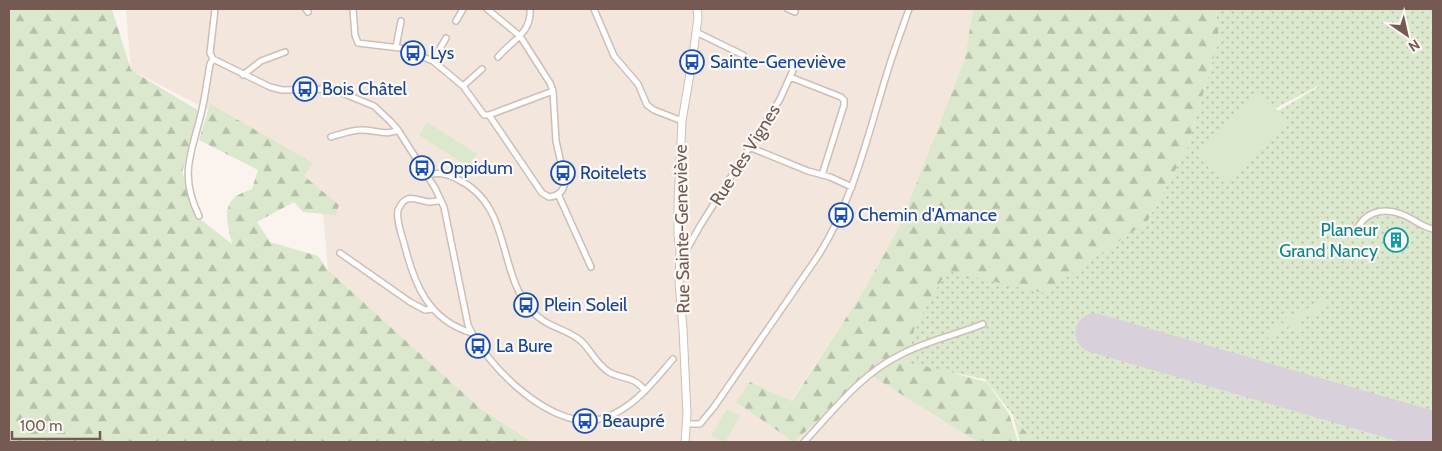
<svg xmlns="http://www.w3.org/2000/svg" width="1442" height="451" viewBox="0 0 1442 451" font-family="Cabin,sans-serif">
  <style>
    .residential { fill: #f2e6dd }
    .grass { fill: url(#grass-dots); fill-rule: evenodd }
    .forest { fill: url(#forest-firs) }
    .pitch { fill: #dbe8cd }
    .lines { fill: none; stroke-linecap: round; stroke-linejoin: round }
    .runway { stroke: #d8d0da; stroke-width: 39 }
    .street-casing { stroke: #cebeb6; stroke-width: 8 }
    .secondary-casing { stroke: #d1beb4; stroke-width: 9 }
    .street { stroke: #fff; stroke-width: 5 }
    .secondary { stroke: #fff; stroke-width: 7 }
    .labels { text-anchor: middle; stroke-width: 4.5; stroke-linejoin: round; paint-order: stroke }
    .transit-label { font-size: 18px; fill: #164399; stroke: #fdf9f4; text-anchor: start }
    .street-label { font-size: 18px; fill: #745a52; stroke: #fdf9f4 }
    .culture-label { font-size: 18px; fill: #0d838f; stroke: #fdf9f4; text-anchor: end }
  </style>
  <defs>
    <pattern id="grass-dots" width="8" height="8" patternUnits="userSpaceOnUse" patternTransform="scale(1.25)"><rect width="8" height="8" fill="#dbe8cd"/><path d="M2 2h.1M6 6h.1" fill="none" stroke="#b6bfa9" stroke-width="1.8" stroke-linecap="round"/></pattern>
    <pattern id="forest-firs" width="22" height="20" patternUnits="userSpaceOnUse" patternTransform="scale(1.25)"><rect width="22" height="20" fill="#dbe8cd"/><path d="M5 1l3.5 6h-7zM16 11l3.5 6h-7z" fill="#b6bfa9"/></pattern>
  </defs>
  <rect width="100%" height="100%" fill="#fbf4ee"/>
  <path class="residential" d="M126 9H973L965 58 901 223 864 290 791 401 751 382 794 442 869 374 977 442H532L481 409 328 270 323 214 299 169 216 114 131 70Z"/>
  <path class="grass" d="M1216 9H1433V442H1034L985 379 907 364 915 326 947 270 1044 292 1147 222 1187 149 1219 39ZM1318 86V87L1213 150 1268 112Z"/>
  <path class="forest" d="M9 9H112L131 70 201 112 182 172 196 216 232 244C230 231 221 210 234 198 238 194 247 191 252 189L258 170 199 140 210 104 313 163 304 176 339 205 336 215 303 212 294 202 257 222 270 242 318 256 328 270 481 409 532 442H9Z
    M973 9H1216L1219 39 1187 149 1147 222 1044 293 947 271 915 326 907 364 937 369 987 382 1009 414 1018 442H977L869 374 794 442 736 402 750 382 792 401 864 290 901 223 965 58Z
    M1013 416 1034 442H1020Z"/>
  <path class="pitch" d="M1259 92 1289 121 1226 185 1196 155Z
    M427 122 477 154 469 167 419 135Z
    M1325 299 1328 306 1299 321 1298 325 1301 331 1295 334 1292 328 1288 327 1267 338 1263 333 1286 321 1287 318 1283 311 1289 308 1292 314 1296 315Z
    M727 409 740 416 725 442 711 436Z"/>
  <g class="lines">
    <path class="runway" d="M1095 333 1433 431"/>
    <g class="street-casing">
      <path id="street" d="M306 9 308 12
        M353 9 355 35 358 43 400 48 433 61 463 86 484 115H489L553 91
        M487 9 520 36 550 83 553 91 556 141 565 181C564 191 559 196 549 197L542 193 489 115
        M594 9 614 56 638 84 647 105 654 110 682 121
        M788 9 795 12
        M456 21 463 9
        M696 32 743 55
        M396 47 401 21
        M498 57C511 41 532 33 530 9
        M213 59 270 87 282 90 324 89 340 92 374 106 390 121 398 130 435 188 444 207 468 325C486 366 555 435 604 418 634 408 653 382 673 359
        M213 59 210 53 215 9
        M433 61 446 38
        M243 75 261 61 285 52
        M790 77 841 97 844 100V105L822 175
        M463 86 482 69
        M331 137C341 134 351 130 362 130 375 130 387 136 398 130
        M749 147 808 171 830 177 852 187
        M427 176C437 171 447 174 457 179 513 205 496 272 532 311 547 328 566 328 581 341 591 350 596 364 609 372 617 377 626 377 634 381 638 383 642 387 645 391
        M558 194 591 267
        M441 200C437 201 433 202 429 202 415 200 406 192 398 210 396 220 401 233 404 243 414 284 428 320 472 333
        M199 216C179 174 191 155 201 114 205 98 207 81 210 64L213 59
        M1356 232C1363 212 1383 207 1401 214 1413 218 1421 227 1433 229
        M680 250 687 249 700 226 780 99 794 68
        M340 253 410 302 425 310 432 309
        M687 424H700L714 407 818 256C854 199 868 134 888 70 894 50 902 29 909 9
        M804 442C833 411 861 374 900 355 926 341 956 335 983 324"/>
    </g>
    <g class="secondary-casing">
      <path id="secondary" d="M685 442 687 414 683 329 679 283 680 250 678 235V203L682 121 692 62 698 18 697 9"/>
    </g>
    <use href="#street" class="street"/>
    <use href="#secondary" class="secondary"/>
  </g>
  <defs>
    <g id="bus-ring" transform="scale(1.25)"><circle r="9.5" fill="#fdf9f4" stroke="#1a4fb4" stroke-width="1.5"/><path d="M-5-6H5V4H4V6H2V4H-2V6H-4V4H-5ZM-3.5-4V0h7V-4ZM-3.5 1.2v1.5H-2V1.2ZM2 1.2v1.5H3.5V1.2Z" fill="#1a4fb4"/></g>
    <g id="building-ring" transform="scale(1.25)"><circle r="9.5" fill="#fdf9f4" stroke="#0f9aa8" stroke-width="1.5"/><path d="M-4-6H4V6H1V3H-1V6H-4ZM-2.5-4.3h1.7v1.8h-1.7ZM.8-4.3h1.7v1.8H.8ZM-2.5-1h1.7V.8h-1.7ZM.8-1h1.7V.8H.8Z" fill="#0f9aa8"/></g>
  </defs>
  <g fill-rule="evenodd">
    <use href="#bus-ring" x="413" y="53"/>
    <use href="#bus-ring" x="692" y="62"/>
    <use href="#bus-ring" x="305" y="89"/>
    <use href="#bus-ring" x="422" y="168"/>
    <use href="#bus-ring" x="563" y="173"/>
    <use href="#bus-ring" x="841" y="215"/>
    <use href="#building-ring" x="1396" y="240"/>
    <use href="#bus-ring" x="526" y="305"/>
    <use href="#bus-ring" x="478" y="346"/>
    <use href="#bus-ring" x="585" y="421"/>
  </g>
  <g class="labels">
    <g class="transit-label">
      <text x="430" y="59">Lys</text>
      <text x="710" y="68">Sainte-Geneviève</text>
      <text x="322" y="95">Bois Châtel</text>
      <text x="440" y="174">Oppidum</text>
      <text x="580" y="179">Roitelets</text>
      <text x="858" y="221">Chemin d'Amance</text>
      <text x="544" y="311">Plein Soleil</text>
      <text x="496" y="352">La Bure</text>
      <text x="602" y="427">Beaupré</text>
    </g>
    <g class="street-label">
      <text transform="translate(745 155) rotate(-58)" y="6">Rue des Vignes</text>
      <text transform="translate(682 229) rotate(-91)" y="6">Rue Sainte-Geneviève</text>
    </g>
    <g class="culture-label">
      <text x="1378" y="236">Planeur<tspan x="1378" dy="21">Grand Nancy</tspan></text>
    </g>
  </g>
  <rect width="1442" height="451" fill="none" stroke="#745a52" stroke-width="20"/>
  <g transform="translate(1407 35) rotate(146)" stroke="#fdf9f4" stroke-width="4" paint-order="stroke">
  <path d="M0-4L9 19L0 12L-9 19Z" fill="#745a52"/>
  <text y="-8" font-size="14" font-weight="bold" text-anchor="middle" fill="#745a52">N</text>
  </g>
  <path d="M12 431v8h88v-8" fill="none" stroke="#745a52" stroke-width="2.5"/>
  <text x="20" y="431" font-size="15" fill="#745a52" stroke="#fdf9f4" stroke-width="4" paint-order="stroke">100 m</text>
</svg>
